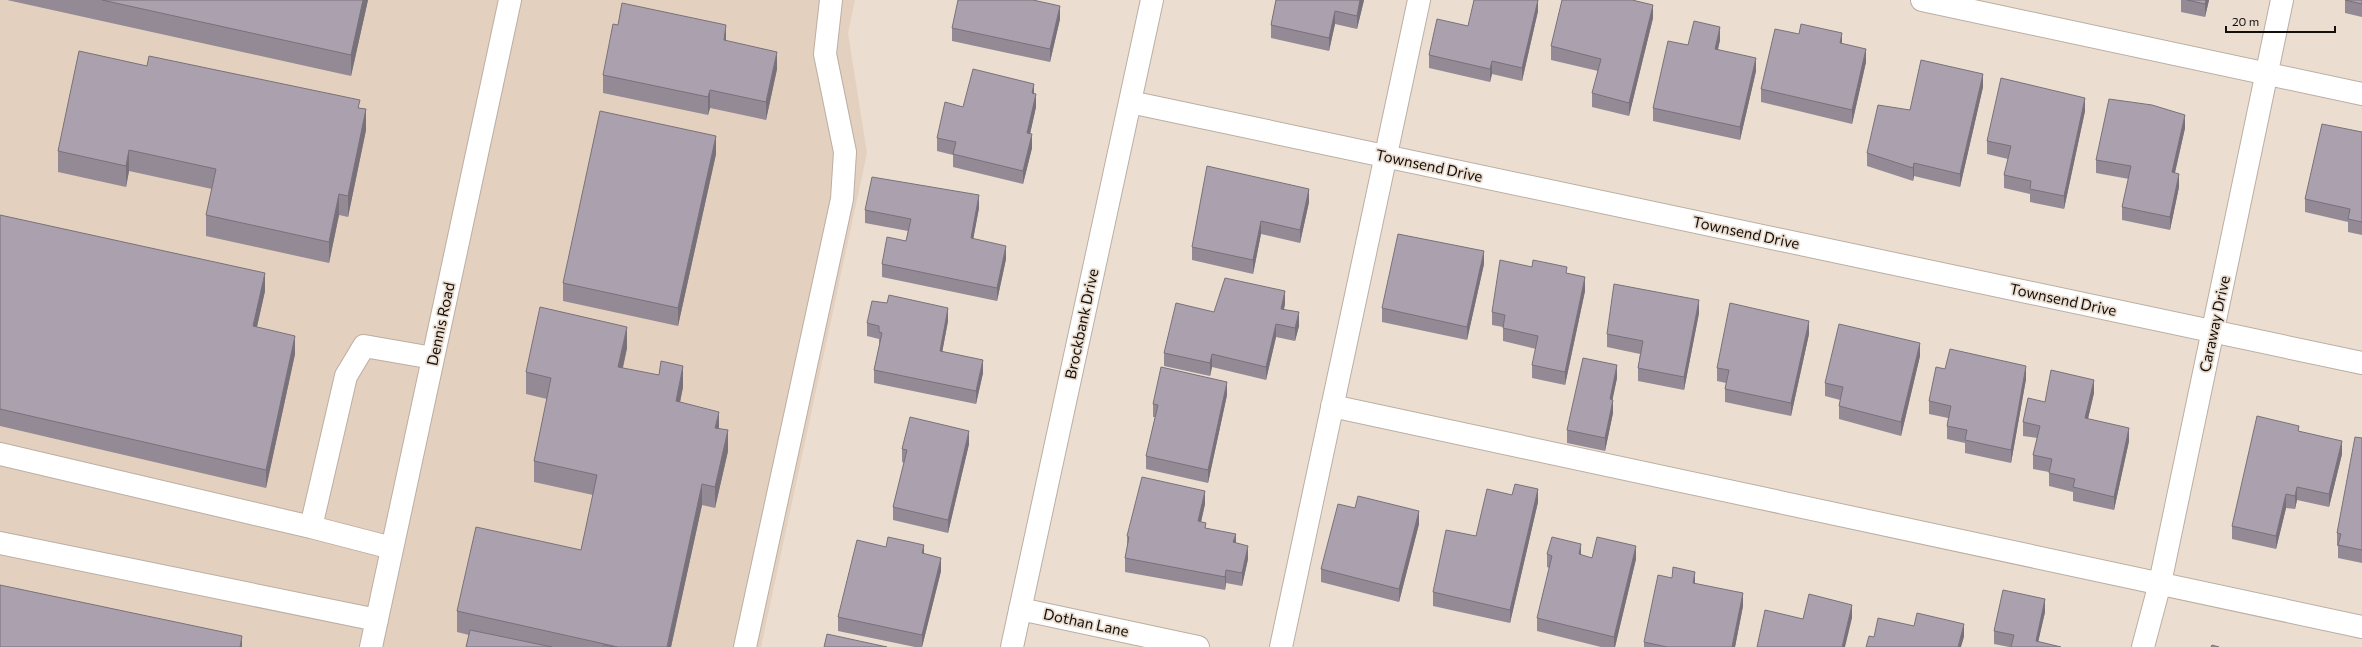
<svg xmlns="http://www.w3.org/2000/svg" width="2362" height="647" viewBox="0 0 2362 647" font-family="Commissioner,sans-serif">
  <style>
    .built { fill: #e4d0bf }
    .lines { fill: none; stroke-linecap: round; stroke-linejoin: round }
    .minor-casing { stroke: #bbaea3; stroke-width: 24 }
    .minor { stroke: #fff; stroke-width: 22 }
    .wall { fill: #938a96 }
    .shaded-wall { fill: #78717a }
    .building { fill: #aba1ae; stroke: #78717a }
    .labels { text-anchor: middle; stroke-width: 3.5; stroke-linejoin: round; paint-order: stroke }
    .street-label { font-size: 15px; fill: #140f0b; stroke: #ebded1 }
  </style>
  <rect width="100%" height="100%" fill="#ebded1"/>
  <path class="built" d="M0 0H855L848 33 867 153 761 647H0Z"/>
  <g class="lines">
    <g class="minor-casing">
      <path id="minor" d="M1922 0 2362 94
        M1130 102 2362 363
        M1332 406 2362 627
        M0 454 311 527 392 548
        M311 527 346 376 364 346 433 358
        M0 543 377 620
        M1020 609 1198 647
        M371 647 510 0
        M745 647 842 199 845 152 825 54 831 0
        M1012 647 1152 0
        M1281 647 1419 0
        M2143 647 2160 583 2282 0"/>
    </g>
    <use href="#minor" class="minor"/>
  </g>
  <path class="wall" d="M7 0H368L351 76Z
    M1276 0H1364L1357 29 1335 24 1329 51 1271 38V25Z
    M1538 0V11L1522 81 1492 74 1490 82 1429 68V55L1468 26Z
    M2181 0H2209L2205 17 2181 12Z
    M2345 0H2362V17L2345 13Z
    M1653 18 1629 116 1592 107V93L1598 71 1551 60V46Z
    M1060 19 1050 62 952 41V28Z
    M1720 40 1718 49 1756 71 1740 140 1653 121V108L1688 45Z
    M726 41 777 69 766 120 710 108 708 115 603 93V75Z
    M1842 43 1866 62 1852 124 1761 102V89Z
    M147 66 360 108 366 130 348 217 339 215 329 263 206 236V215L212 189 129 171 126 187 58 172V151Z
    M1983 87 1960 187 1914 176 1913 181 1867 166V153L1910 110Z
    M1034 93 1036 107 1030 134 1032 148 1023 184 953 167V155L937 151V138L963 107Z
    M2085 111 2064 209 2030 202V194L2004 188V175L2008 159 1987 154V141Z
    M2185 128 2175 173 2179 187 2170 230 2122 220V207L2129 179 2096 173V160Z
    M2362 132V235L2348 232V222L2305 212V199Z
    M716 154 678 326 563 301V283Z
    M1309 202 1300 243 1261 234 1253 274 1192 260V247Z
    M979 208 973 239 1006 259 997 301 882 277V264L906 241 908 231 865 223V210Z
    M0 215 265 291 257 327 295 354 266 488 0 426Z
    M1484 264 1467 340 1382 322V308Z
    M1567 274 1585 291 1565 385 1532 378V365L1536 349 1503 341V327L1492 325V312Z
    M1285 304 1284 309 1299 326 1295 341 1276 337 1266 380 1212 367 1210 376 1164 366V353L1214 312Z
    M1699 313 1684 390 1638 381V368L1640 354 1607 347V334Z
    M948 321 942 352 983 373 976 404 874 383V370L879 346V339L867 336V323Z
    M1809 334 1791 416 1725 402V389L1726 383 1717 381V368Z
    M627 348 623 368 683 387 680 402 719 428 728 451 715 508 702 505 671 647H466L469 635 457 632V611L581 550 593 495 534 482V461L547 399 526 394V372Z
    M1920 356 1901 436 1839 419V406L1840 400 1825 396V383Z
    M1945 369 2026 379 2011 463 1965 453V443L1947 439V426L1948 418 1929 414V401Z
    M1617 378 1612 400 1613 413 1605 451 1567 443V430Z
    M2094 393 2088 419 2129 441 2114 510 2073 501V492L2049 486V472L2033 469V455L2037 438 2023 436V422L2045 402Z
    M1227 395 1208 483 1146 469V456L1155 417H1153V404Z
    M2299 431 2342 454 2329 507 2297 500 2295 509 2286 508 2276 549 2232 539V526Z
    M2362 438V563L2338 558V546H2337V533Z
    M969 444 948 533 893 520V507L904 463 902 462V449Z
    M1512 495 1538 502 1510 623 1433 606V592L1476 536Z
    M1205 504 1201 522 1206 528 1236 543 1248 559 1242 586 1226 583 1225 590 1125 572V558L1127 548V536Z
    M1419 524 1399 602 1321 582V569Z
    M886 547 924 554 941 571 922 647H915L838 631V617Z
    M1547 554 1581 555 1592 558 1636 559 1615 647H1601L1537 631V618L1549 568 1547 567Z
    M1695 583 1743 606 1735 647H1644V642Z
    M2045 612 2038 642 2061 647H2009L1994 644V631Z"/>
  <path class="shaded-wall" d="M363 0H368L351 76V55Z
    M1360 0H1364L1357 29V16Z
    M1538 0V11L1522 81V68Z
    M2206 0H2209L2205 17V4Z
    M1653 5V18L1629 116V103Z
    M1060 6V19L1050 62V49Z
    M1335 11V24L1329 51V38Z
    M726 25V43L724 40Z
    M1720 27V40L1715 62V49Z
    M1842 33V46L1840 43Z
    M1866 49V62L1852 124V110Z
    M777 52V69L766 120V102Z
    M1756 58V71L1740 140V127Z
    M1492 61V74L1490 82V69Z
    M1983 74V87L1960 187V174Z
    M1034 84V97L1032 93Z
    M710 90V108L708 115V97Z
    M1036 94V107L1027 147V133Z
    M2085 98V111L2064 209V196Z
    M366 109V130L348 217V196Z
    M2185 115V128L2172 185V172Z
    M1032 134V148L1023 184V171Z
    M716 136V154L678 326V308Z
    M129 150V171L126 187V166Z
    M1914 163V176L1913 181V168Z
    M2179 174V187L2170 230V217Z
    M1309 189V202L1300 243V230Z
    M339 194V215L329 263V242Z
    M979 195V208L971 251V238Z
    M1261 221V234L1253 274V260Z
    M1006 246V259L997 301V288Z
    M1484 251V264L1467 340V327Z
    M265 273V291L253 344V326Z
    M1585 277V291L1565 385V372Z
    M1285 291V304L1281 322V309Z
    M1699 300V313L1684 390V377Z
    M948 308V321L940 364V351Z
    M1299 312V326L1295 341V328Z
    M1809 321V334L1791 416V403Z
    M1276 324V337L1266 380V367Z
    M627 327V348L618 388V367Z
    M295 336V354L266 488V470Z
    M1920 343V356L1901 436V422Z
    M1212 354V367L1210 376V363Z
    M983 360V373L976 404V391Z
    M1617 365V378L1610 412V399Z
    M683 366V387L676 422V401Z
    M2026 366V379L2011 463V450Z
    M2094 380V393L2085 431V418Z
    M1227 382V395L1208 483V470Z
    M1613 400V413L1605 451V438Z
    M719 412V433L715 428Z
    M2129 428V441L2114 510V497Z
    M728 430V451L715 508V487Z
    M969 431V444L948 533V520Z
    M2342 441V454L2329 507V494Z
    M702 484V505L671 647H667Z
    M2297 487V500L2295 509V496Z
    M1538 489V502L1510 623V610Z
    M1205 491V504L1198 535V521Z
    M2286 494V508L2276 549V536Z
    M1419 511V524L1399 602V589Z
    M1236 534V548L1233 542Z
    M1581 544V557L1579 554Z
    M924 545V559L922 553Z
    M1248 546V559L1242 586V573Z
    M1636 546V559L1615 647H1614V637Z
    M941 558V571L922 647V635Z
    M1226 570V583L1225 590V577Z
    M1695 572V585L1693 583Z
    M1743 593V606L1735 647H1732Z
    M2045 599V612L2037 647 2036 641Z
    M1852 605V618L1845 647H1842Z
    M1964 624V637L1961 647H1958Z
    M242 636V647H240Z"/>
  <path class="building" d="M102 0H363L351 55Z
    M958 0H1033L1060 6 1050 49 952 28Z
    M1276 0H1360L1357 16 1335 11 1329 38 1271 25Z
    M1474 0H1538L1522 68 1492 61 1490 69 1429 55 1437 19 1468 26Z
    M1562 0H1632L1653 5 1629 103 1592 93 1601 59 1551 46Z
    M2187 0H2206L2205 4Z
    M2345 0H2362V4Z
    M622 3 726 25 724 40 777 52 766 102 710 90 708 97 603 75 613 24 618 25Z
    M1694 21 1720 27 1715 49 1756 58 1740 127 1653 108 1668 41 1688 45Z
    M1801 24 1842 33 1840 43 1866 49 1852 110 1761 89 1775 29 1799 34Z
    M79 51 147 66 149 56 360 100 358 108 366 109 348 196 339 194 329 242 206 215 216 169 129 150 126 166 58 151Z
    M1921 60 1983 74 1960 174 1914 163 1913 168 1867 153 1878 105 1910 110Z
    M973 69 1034 84 1032 93 1036 94 1027 133 1032 134 1023 171 953 154 956 142 937 138 945 102 963 107Z
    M2001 78 2085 98 2064 196 2030 189 2031 181 2004 175 2011 146 1987 141Z
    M2109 99 2152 105 2185 115 2172 172 2179 174 2170 217 2122 207 2131 166 2096 160Z
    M600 111 716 136 678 308 563 283Z
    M2322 124 2362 132V222L2348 219 2350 209 2305 199Z
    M1207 166 1309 189 1300 230 1261 221 1253 260 1192 247Z
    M872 177 979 195 971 238 1006 246 997 288 882 264 887 237 906 241 911 219 865 210Z
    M0 215 265 273 253 326 295 336 266 470 0 409Z
    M1398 234 1484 251 1467 327 1382 308Z
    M1500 260 1532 267 1533 260 1567 267 1566 273 1585 277 1565 372 1532 365 1538 336 1503 328 1505 315 1492 312Z
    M1225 278 1285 291 1281 309 1299 312 1295 328 1276 324 1266 367 1212 354 1210 363 1164 353 1176 303 1214 312Z
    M1614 284 1699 300 1684 377 1638 368 1643 341 1607 334Z
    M889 295 948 308 940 351 983 360 976 391 874 370 882 333 879 332V326L867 323 872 301 887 303Z
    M1730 303 1809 321 1791 403 1725 389 1729 370 1717 368Z
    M540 307 627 327 618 367 659 375 661 361 683 366 676 401 719 412 715 428 728 430 715 487 702 484 667 647H618L457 611 476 527 581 550 597 475 534 461 551 378 526 372Z
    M1839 324 1920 343 1901 422 1839 406 1843 387 1825 383Z
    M1950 349 2026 366 2011 450 1965 440 1967 430 1947 426 1951 406 1929 401 1936 367 1945 369Z
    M1583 358 1617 365 1610 399 1613 400 1605 438 1567 430Z
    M1161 367 1227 382 1208 470 1146 456 1158 405 1153 404Z
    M2051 370 2094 380 2085 418 2129 428 2114 497 2073 487 2075 479 2049 473 2052 459 2033 455 2040 426 2023 422 2028 398 2045 402Z
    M2257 416 2299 426 2298 431 2342 441 2329 494 2297 487 2295 496 2286 494 2276 536 2232 526Z
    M910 417 969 431 948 520 893 507 907 450 902 449Z
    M2355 437 2362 438V550L2338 545 2341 534 2337 533Z
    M1142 477 1205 491 1198 521 1206 523 1205 528 1236 534 1233 542 1248 546 1242 573 1226 570 1225 577 1125 558 1129 537 1127 536Z
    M1515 484 1538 489 1510 610 1433 592 1446 530 1476 536 1487 489 1512 495Z
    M1358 496 1419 511 1399 589 1321 569 1338 504 1355 508Z
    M888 537 924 545 922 553 941 558 922 635 838 617 857 540 886 547Z
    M1552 537 1581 544 1579 554 1592 558 1597 537 1636 546 1614 637 1537 618 1552 556 1547 554Z
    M1673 567 1695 572 1693 583 1743 593 1732 647H1667L1644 642 1658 575 1672 578Z
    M0 585 242 636 240 647H0Z
    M2003 590 2045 599 2036 641 2061 647H2011L2014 635 1994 631Z
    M1809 594 1852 605 1842 647H1757L1765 610 1803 619Z
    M1917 613 1964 624 1958 647H1866L1869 636 1874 637 1878 618 1914 626Z
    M470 630 552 647H466Z
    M827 634 887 647H824Z
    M604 645 614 647H603Z
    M2212 645 2219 647H2211Z"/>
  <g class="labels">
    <g class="street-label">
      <text transform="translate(1429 166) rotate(12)" y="5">Townsend Drive</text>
      <text transform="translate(1746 233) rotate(12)" y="5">Townsend Drive</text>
      <text transform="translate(2063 300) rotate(12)" y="5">Townsend Drive</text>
      <text transform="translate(441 324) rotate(-78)" y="5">Dennis Road</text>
      <text transform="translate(1082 324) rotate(-78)" y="5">Brockbank Drive</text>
      <text transform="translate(2215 324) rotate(-78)" y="5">Caraway Drive</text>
      <text transform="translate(1086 623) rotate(12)" y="5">Dothan Lane</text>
    </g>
  </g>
  <path d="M2226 26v6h109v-6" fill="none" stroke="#140f0b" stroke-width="2"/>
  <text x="2232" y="26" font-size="12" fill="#140f0b" stroke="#ebded1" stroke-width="3" paint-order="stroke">20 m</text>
</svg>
